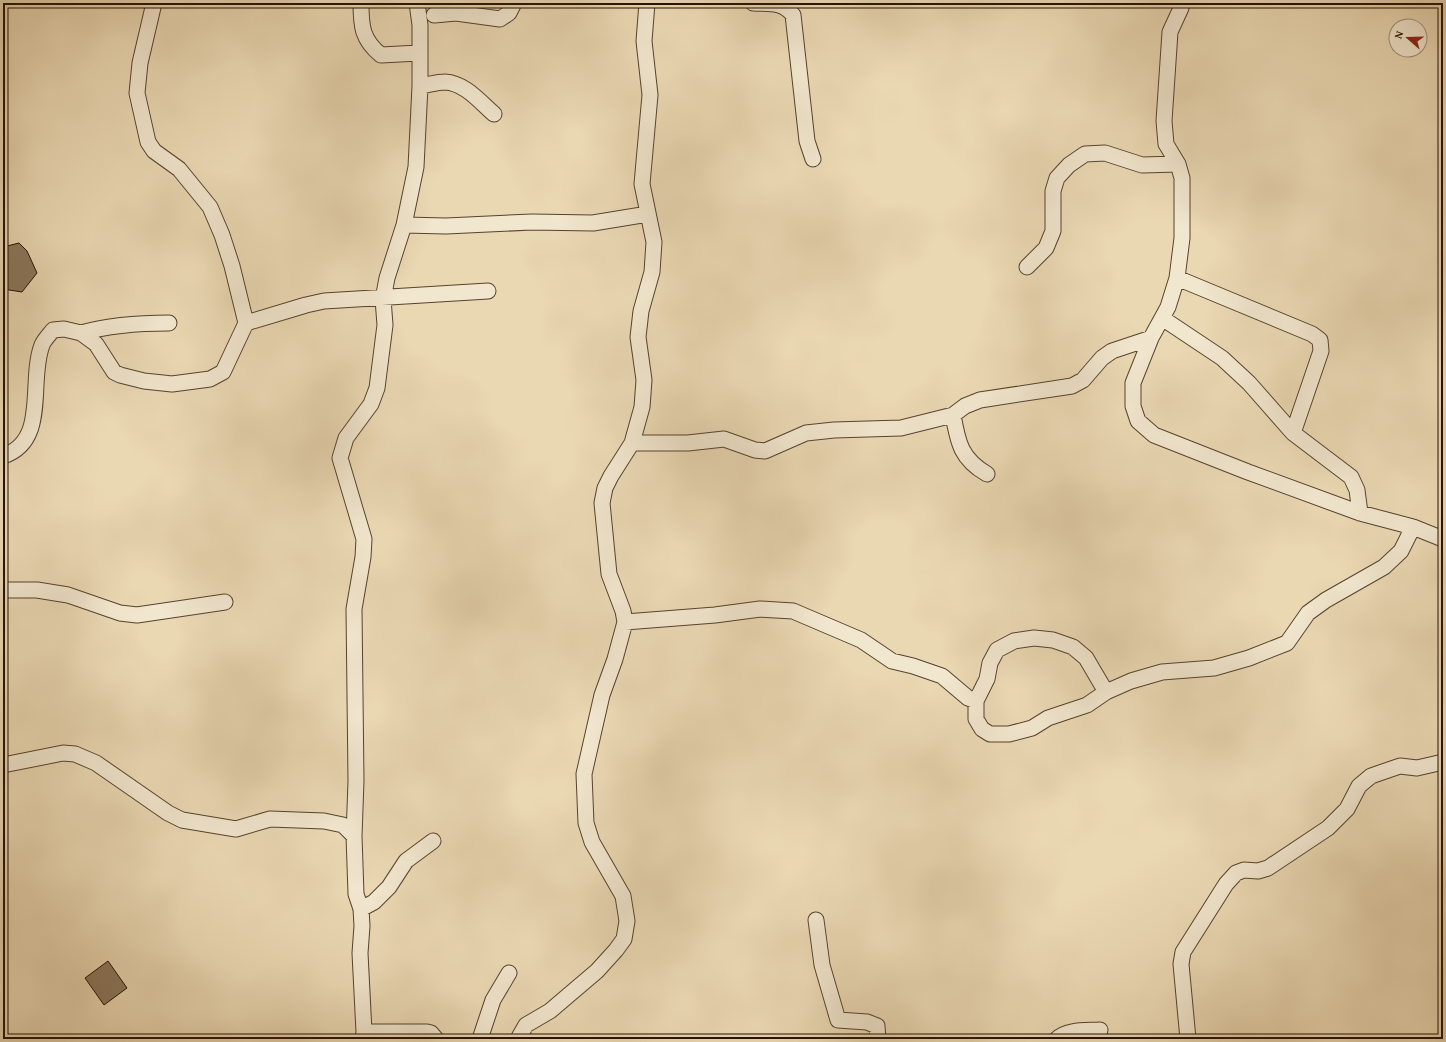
<svg xmlns="http://www.w3.org/2000/svg" width="1446" height="1042" viewBox="0 0 1446 1042" font-family="'Gentium Book Plus',serif">
  <style>
    .building { fill: #8b785d; stroke: #251100 }
    .lines { fill: none; stroke-linecap: round; stroke-linejoin: round }
    .minor-casing { stroke: #56432d; stroke-width: 17 }
    .minor { stroke: #f1e6ce; stroke-width: 15 }
  </style>
  <rect width="100%" height="100%" fill="#ead8b3"/>
  <filter id="stains"><feTurbulence type="fractalNoise" baseFrequency=".005" numOctaves="4"/><feColorMatrix values="0 0 0 0 .2 0 0 0 0 .09 0 0 0 0 .02 0 0 0 .5 -.17"/></filter>
  <radialGradient id="worn" r=".72"><stop offset=".6" stop-color="#630" stop-opacity="0"/><stop offset="1" stop-color="#630" stop-opacity=".3"/></radialGradient>
  <path class="building" d="M19 243 27 251 37 273 22 292 3 289V247Z
    M108 961 127 988 104 1005 85 978Z"/>
  <g class="lines">
    <g class="minor-casing">
      <path id="minor" d="M361 3C361 26 362 40 381 55L419 53
        M753 3C768 4 783 1 793 15L807 141 813 159
        M1181 8 1170 32 1164 121 1166 144 1178 164 1182 178V238L1177 278 1168 307 1151 338 1133 383V406L1138 421 1154 435 1248 472 1360 513 1413 527 1443 539
        M434 15 456 13 500 19 509 13 514 3
        M420 86C428 85 437 82 445 82 465 83 480 102 494 114
        M404 225 446 226 532 222 593 223 648 214
        M1027 267 1046 248 1053 231V191L1057 178 1069 165 1085 154 1105 153 1142 165 1178 164
        M1177 278 1312 334 1320 340 1321 351 1293 433
        M1162 318 1222 358 1249 383 1293 433 1351 477 1357 490 1360 513
        M246 323 306 305 324 301 488 291
        M81 333C110 325 139 323 169 323
        M953 415C958 443 961 459 987 474
        M632 443H688L724 439 755 450 765 451 806 433 834 430 901 428 953 415 965 406 980 400 1072 386 1083 380 1102 358 1112 351 1151 338
        M3 456C49 441 28 382 42 345 44 340 49 335 53 330L64 329 81 333 96 344 114 372 120 375 144 381 172 384 210 379 223 372 246 323 232 266 222 235 210 207 179 169 154 151 148 142 137 93 140 63 154 3
        M3 590H37L68 595 120 613 137 615 225 602
        M625 622 715 615 760 609 793 611 861 640 892 661 913 666 942 676 968 698 976 701
        M1106 692 1086 658 1073 647 1053 640 1034 638 1014 641 997 650 990 663 987 679 976 701V719L982 729 990 734H1009L1032 728 1048 718 1087 705 1106 692 1131 681 1162 672 1214 668 1249 658 1287 643 1308 613 1326 600 1384 567 1401 551 1413 527
        M3 765 63 753 75 754 96 763 168 813 182 820 236 829 270 819 324 821 343 825 354 836
        M361 909 374 902 389 887 406 861 433 841
        M816 920 822 965 838 1020 867 1022 877 1026 878 1039
        M364 1032H427L431 1033 436 1039
        M363 1039 364 1032 360 953 362 926 361 909 356 894 354 836 356 781 354 609 363 557 364 539 340 458 346 438 371 404 377 388 385 325 383 299 387 278 404 225 416 167 420 86V25L417 3
        M480 1039 493 1000 509 973
        M518 1039 526 1025 550 1011 597 971 616 950 624 939 627 921 623 896 592 842 586 823 584 774 602 695 615 659 625 622 623 611 609 574 602 503 605 488 611 476 632 443 642 407 644 380 638 337 641 311 652 272 654 242 642 184 650 95 644 41 647 3
        M1057 1039C1067 1029 1087 1031 1100 1030
        M1188 1039 1181 964 1183 952 1226 884 1236 873 1244 870 1258 871 1268 868 1328 828 1347 809 1359 786 1371 776 1400 766 1417 768 1443 762"/>
    </g>
    <use href="#minor" class="minor"/>
  </g>
  <rect width="1446" height="1042" fill="none" stroke="#ead8b3" stroke-width="16"/>
  <rect x="4" y="4" width="1438" height="1034" fill="none" stroke="#251100" stroke-width="2"/>
  <rect x="8" y="8" width="1430" height="1026" fill="none" stroke="#251100"/>
  <g transform="translate(1408 38) rotate(290)"><circle r="19" fill="#f1e6ce" stroke="#9f917c"/>
  <path d="M0-3L7 15L0 10L-7 15Z" fill="#8f2418"/>
  <text y="-6" font-size="11" font-weight="bold" text-anchor="middle" fill="#251100">N</text>
  </g>
  <rect width="100%" height="100%" filter="url(#stains)"/>
  <rect width="100%" height="100%" fill="url(#worn)"/>
</svg>
